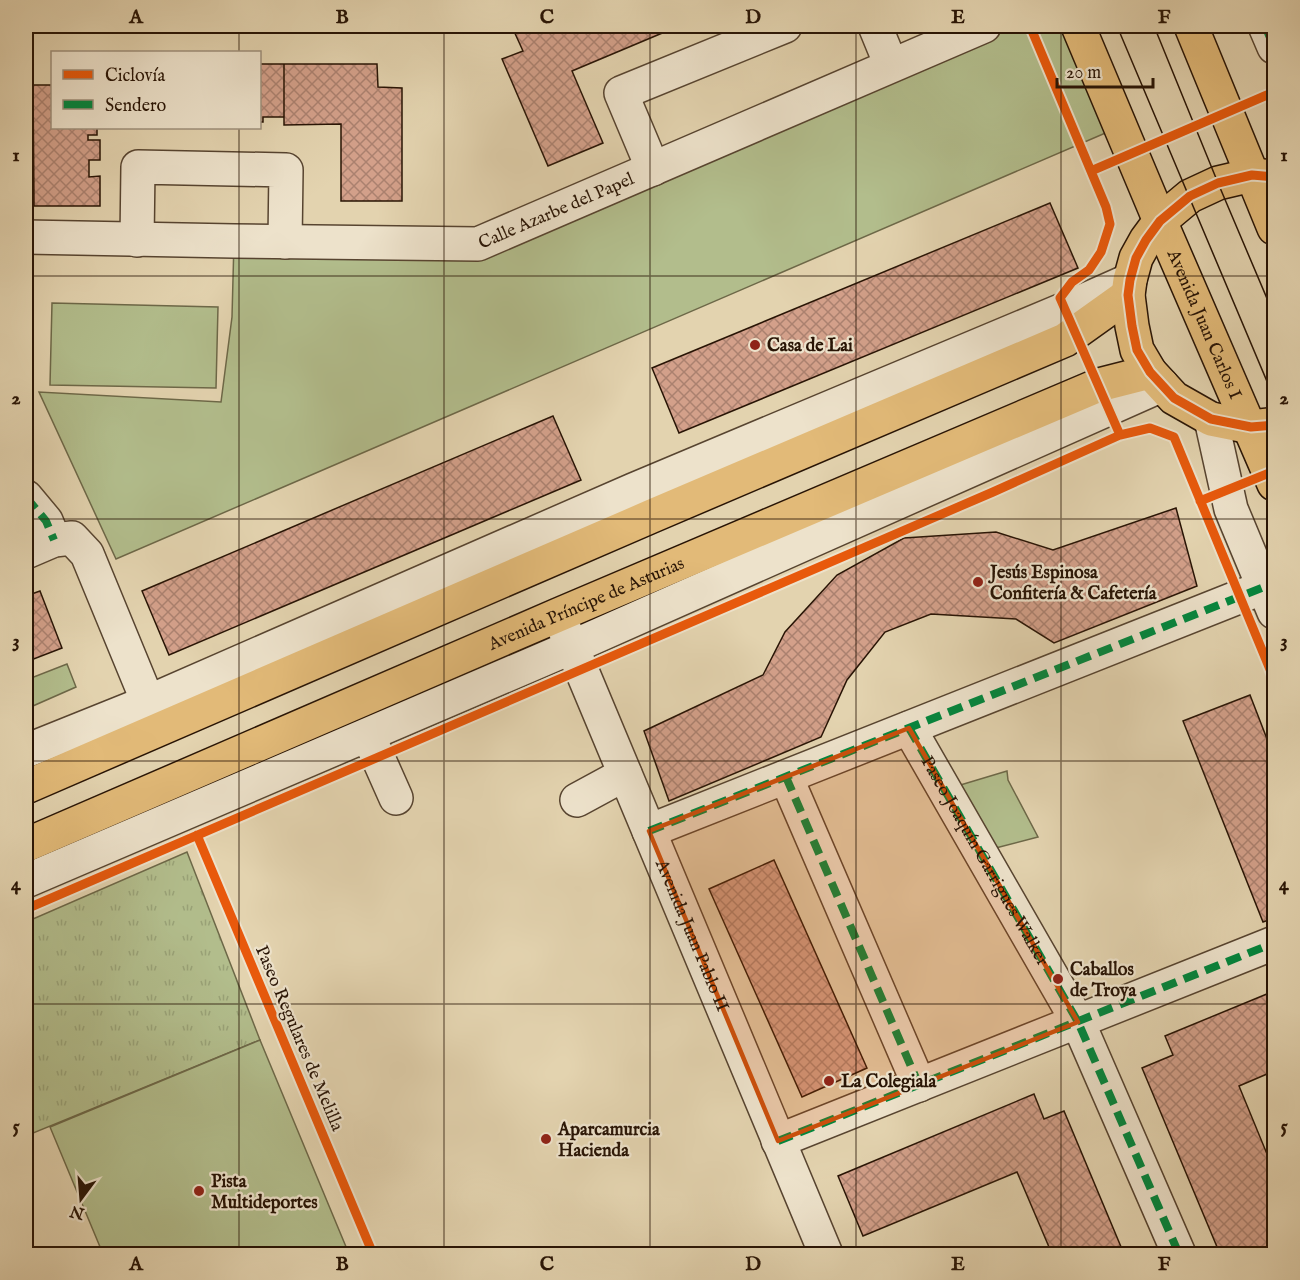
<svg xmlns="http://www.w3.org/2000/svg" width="1300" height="1280" viewBox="0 0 1300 1280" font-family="'IM FELL English',serif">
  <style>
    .grass { fill: url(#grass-tufts); stroke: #6d6848; stroke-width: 1.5 }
    .green { fill: #b2bd8c; stroke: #6d6848; stroke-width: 1.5 }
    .building { fill: url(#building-cross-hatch); stroke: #281405; stroke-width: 1.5 }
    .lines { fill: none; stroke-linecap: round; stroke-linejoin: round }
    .minor-casing { stroke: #574430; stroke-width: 36 }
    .major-casing { stroke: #281405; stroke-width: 36 }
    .minor { stroke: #ede2cb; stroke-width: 33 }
    .major { stroke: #e2ba78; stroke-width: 33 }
    .tram { stroke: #281405; stroke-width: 1.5 }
    .quiet { stroke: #00873e; stroke-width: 8; stroke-dasharray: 15 8; stroke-linecap: butt }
    .cycleway-casing { stroke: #ede2cb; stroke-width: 13 }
    .cycleway { stroke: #e8590c; stroke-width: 9 }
    .marked { fill: #cb4f0b; fill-opacity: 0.2; stroke: #cb4f0b; stroke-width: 4.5; stroke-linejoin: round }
    .grid { fill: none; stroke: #281405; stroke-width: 1.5; stroke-opacity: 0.55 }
    .poi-dot { fill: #8f2418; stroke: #ede2cb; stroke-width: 2 }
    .labels { text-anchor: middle; stroke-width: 4.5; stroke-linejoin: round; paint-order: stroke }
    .street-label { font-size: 18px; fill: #281405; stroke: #ede2cb }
    .poi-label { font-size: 18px; font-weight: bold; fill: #281405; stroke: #ede2cb; text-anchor: start }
    .neatline { fill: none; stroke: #281405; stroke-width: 2 }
    .grid-label { font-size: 20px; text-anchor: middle; font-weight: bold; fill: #281405 }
  </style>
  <defs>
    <pattern id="grass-tufts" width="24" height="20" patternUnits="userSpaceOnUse" patternTransform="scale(1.5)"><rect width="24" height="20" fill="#b2bd8c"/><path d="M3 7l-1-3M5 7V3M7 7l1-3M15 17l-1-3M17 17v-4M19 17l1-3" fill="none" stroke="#99a277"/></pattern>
    <pattern id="building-cross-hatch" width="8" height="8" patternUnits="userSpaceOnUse" patternTransform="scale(1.5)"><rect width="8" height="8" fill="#d3a08a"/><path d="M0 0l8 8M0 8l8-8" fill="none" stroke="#ab816f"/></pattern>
  </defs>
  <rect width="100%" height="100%" fill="#e3d3af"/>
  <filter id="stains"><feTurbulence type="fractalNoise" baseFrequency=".00333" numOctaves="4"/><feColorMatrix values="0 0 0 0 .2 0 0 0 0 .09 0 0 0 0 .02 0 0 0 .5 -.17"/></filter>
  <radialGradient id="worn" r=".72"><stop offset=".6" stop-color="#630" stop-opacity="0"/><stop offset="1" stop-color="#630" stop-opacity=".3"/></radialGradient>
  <path class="grass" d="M187 852 260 1040 26 1136V922Z"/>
  <path class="green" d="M984 26H1077L1117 128 116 559 39 392 221 402 232 317 234 241 478 244Z
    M52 303 218 307 216 388 50 385Z
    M67 664 76 687 26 709V680Z
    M1007 771 1008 780 1038 837 980 852 957 786Z
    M260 1040 349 1254H103L50 1127Z"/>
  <path class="building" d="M523 26H679L572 71 603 143 548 166 502 59 523 51 513 29Z
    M260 64H284V117H263V122H260Z
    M284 64H377L378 87 402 88V201H341V124L284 125Z
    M33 85H52V128H97V135H88V140H100V160H89V177L100 176V206H34Z
    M1050 203 1078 268 679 433 652 368Z
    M553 416 581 480 169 655 142 591Z
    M1176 508 1197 586 1054 643 1016 619 931 614 885 632 847 680 821 737 669 801 644 731 763 675 785 632 837 575 904 538 996 532 1053 550Z
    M40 591 62 648 26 662V596Z
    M1250 695 1274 757V918L1263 922 1183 721Z
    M774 860 867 1068 802 1097 709 889Z
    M1274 991V1071L1239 1086 1274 1171V1254H1220L1142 1068 1173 1055 1165 1036Z
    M1034 1094 1044 1119 1064 1111 1124 1254H1052L1017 1172 863 1236 838 1176Z"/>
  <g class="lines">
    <g class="minor-casing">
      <g id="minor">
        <path d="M875 26 891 65"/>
        <path d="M1265 26 1274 47"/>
        <path d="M653 169 621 93 785 26"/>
        <path id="s1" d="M26 237 234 241 478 244 984 26"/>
        <path d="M137 240 138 167 286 170 285 242"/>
        <path d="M1211 419 1231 509 1274 612"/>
        <path d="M26 497 46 521 54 540"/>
        <path d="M26 552 54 540 72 538 87 554 148 702"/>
        <path id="s2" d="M564 628 826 1254"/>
        <path id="s3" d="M909 728 1078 1022 1179 1254"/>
        <path d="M368 735 396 798"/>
        <path d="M26 751 148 702 633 490 1065 309 1130 280"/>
        <path d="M786 777 919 1085"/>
        <path d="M577 800 625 774"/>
        <path d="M649 831 1264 587"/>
        <path d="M26 881 572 647 1162 385"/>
        <path d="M778 1141 1274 943"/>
      </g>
    </g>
    <g class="major-casing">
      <g id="major">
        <path id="s4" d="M1078 26 1160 221 1274 484"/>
        <path d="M1191 26 1274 228"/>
        <path d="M1269 425 1251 427 1211 419 1174 398 1150 372 1137 350 1132 326 1128 295 1130 280 1136 258 1146 240 1160 221 1190 196 1218 183 1252 175 1274 177"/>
        <path d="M26 787 652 516 1065 340 1128 295"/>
        <path id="s5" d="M26 845 558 615 1099 385 1150 372"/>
      </g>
    </g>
    <use href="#minor" class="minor"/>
    <use href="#major" class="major"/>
    <path class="tram" d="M1117 26 1274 398
      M1154 26 1218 183 1274 315"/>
    <path class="quiet" d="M1265 26 1274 47
      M26 497 46 521 54 540
      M909 728 1078 1022 1179 1254
      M786 777 919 1085
      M649 831 1264 587
      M778 1141 1274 943"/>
    <g class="cycleway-casing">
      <path id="cycleway" d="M1030 26 1106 207 1110 224 1101 252 1089 270 1072 282 1060 298 1120 435 1150 428 1174 437 1274 679
        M1091 171 1267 95 1274 97
        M1274 177 1252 175 1218 183 1190 196 1160 221 1146 240 1136 258 1130 280 1128 295 1132 326 1137 350 1150 372 1174 398 1211 419 1251 427 1274 425
        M1200 501 1274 471
        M197 835 373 1254
        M26 909 993 492 1120 435"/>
    </g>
    <use href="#cycleway" class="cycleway"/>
  </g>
  <path class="marked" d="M909 728 1078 1022 778 1141 649 831Z"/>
  <path class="grid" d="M239 26V52M444 26V1254M650 26V1254M856 26V1254M1061 26V1254M239 128V1254M26 276H1274M26 519H1274M26 761H1274M26 1004H1274"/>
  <g class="poi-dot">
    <circle cx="755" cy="345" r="6"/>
    <circle cx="978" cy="582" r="6"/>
    <circle cx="1058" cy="979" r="6"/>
    <circle cx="829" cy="1081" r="6"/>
    <circle cx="546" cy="1139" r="6"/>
    <circle cx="199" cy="1191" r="6"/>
  </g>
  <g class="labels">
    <g class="street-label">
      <text dy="6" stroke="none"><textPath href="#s1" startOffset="537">Calle Azarbe del Papel</textPath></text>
      <text dy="6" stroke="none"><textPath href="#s4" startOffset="324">Avenida Juan Carlos I</textPath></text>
      <text dy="6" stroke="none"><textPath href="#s5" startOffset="610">Avenida Príncipe de Asturias</textPath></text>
      <text dy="6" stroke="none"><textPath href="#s3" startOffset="153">Paseo Joaquín Garrigues Walker</textPath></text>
      <text dy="6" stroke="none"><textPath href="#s2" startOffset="333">Avenida Juan Pablo II</textPath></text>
      <text transform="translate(300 1038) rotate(67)" y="6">Paseo Regulares de Melilla</text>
    </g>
    <g class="poi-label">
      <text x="767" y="351">Casa de Lai</text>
      <text x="990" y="578">Jesús Espinosa<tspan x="990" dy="21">Confitería &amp; Cafetería</tspan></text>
      <text x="1070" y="975">Caballos<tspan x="1070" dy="21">de Troya</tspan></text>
      <text x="841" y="1087">La Colegiala</text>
      <text x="558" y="1135">Aparcamurcia<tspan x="558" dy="21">Hacienda</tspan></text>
      <text x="211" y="1187">Pista<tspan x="211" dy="21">Multideportes</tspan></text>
    </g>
  </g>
  <rect width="1300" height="1280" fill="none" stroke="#e3d3af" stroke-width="66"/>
  <rect x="51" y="51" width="210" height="78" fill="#ede2cb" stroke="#9e907c" stroke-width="1.5"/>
  <rect x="63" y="70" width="30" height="9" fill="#e8590c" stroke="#9e907c" stroke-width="1.5"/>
  <text x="105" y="81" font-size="18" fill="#281405">Ciclovía</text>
  <rect x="63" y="100" width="30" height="9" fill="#00873e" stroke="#9e907c" stroke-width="1.5"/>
  <text x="105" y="111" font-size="18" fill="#281405">Sendero</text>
  <g transform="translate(81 1199) rotate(196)" stroke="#ede2cb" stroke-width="4.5" paint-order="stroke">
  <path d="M0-4.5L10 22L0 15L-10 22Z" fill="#281405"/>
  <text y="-9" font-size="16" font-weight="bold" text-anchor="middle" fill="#281405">N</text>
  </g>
  <path d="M1057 78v9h96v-9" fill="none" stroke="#281405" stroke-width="3"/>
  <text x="1066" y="78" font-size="18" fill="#281405" stroke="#ede2cb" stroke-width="4.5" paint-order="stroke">20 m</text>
  <rect x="33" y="33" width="1234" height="1214" class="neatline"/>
  <g class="grid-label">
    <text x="136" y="23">A</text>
    <text x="342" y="23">B</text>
    <text x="547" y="23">C</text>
    <text x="753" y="23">D</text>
    <text x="958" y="23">E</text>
    <text x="1164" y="23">F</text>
    <text x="16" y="161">1</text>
    <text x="1284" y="161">1</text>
    <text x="16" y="404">2</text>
    <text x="1284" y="404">2</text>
    <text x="16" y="647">3</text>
    <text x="1284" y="647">3</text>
    <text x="16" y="890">4</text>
    <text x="1284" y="890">4</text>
    <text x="16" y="1132">5</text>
    <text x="1284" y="1132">5</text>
    <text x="136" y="1270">A</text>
    <text x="342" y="1270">B</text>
    <text x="547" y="1270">C</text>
    <text x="753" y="1270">D</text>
    <text x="958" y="1270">E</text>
    <text x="1164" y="1270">F</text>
  </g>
  <rect width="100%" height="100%" filter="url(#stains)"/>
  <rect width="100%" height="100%" fill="url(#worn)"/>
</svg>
